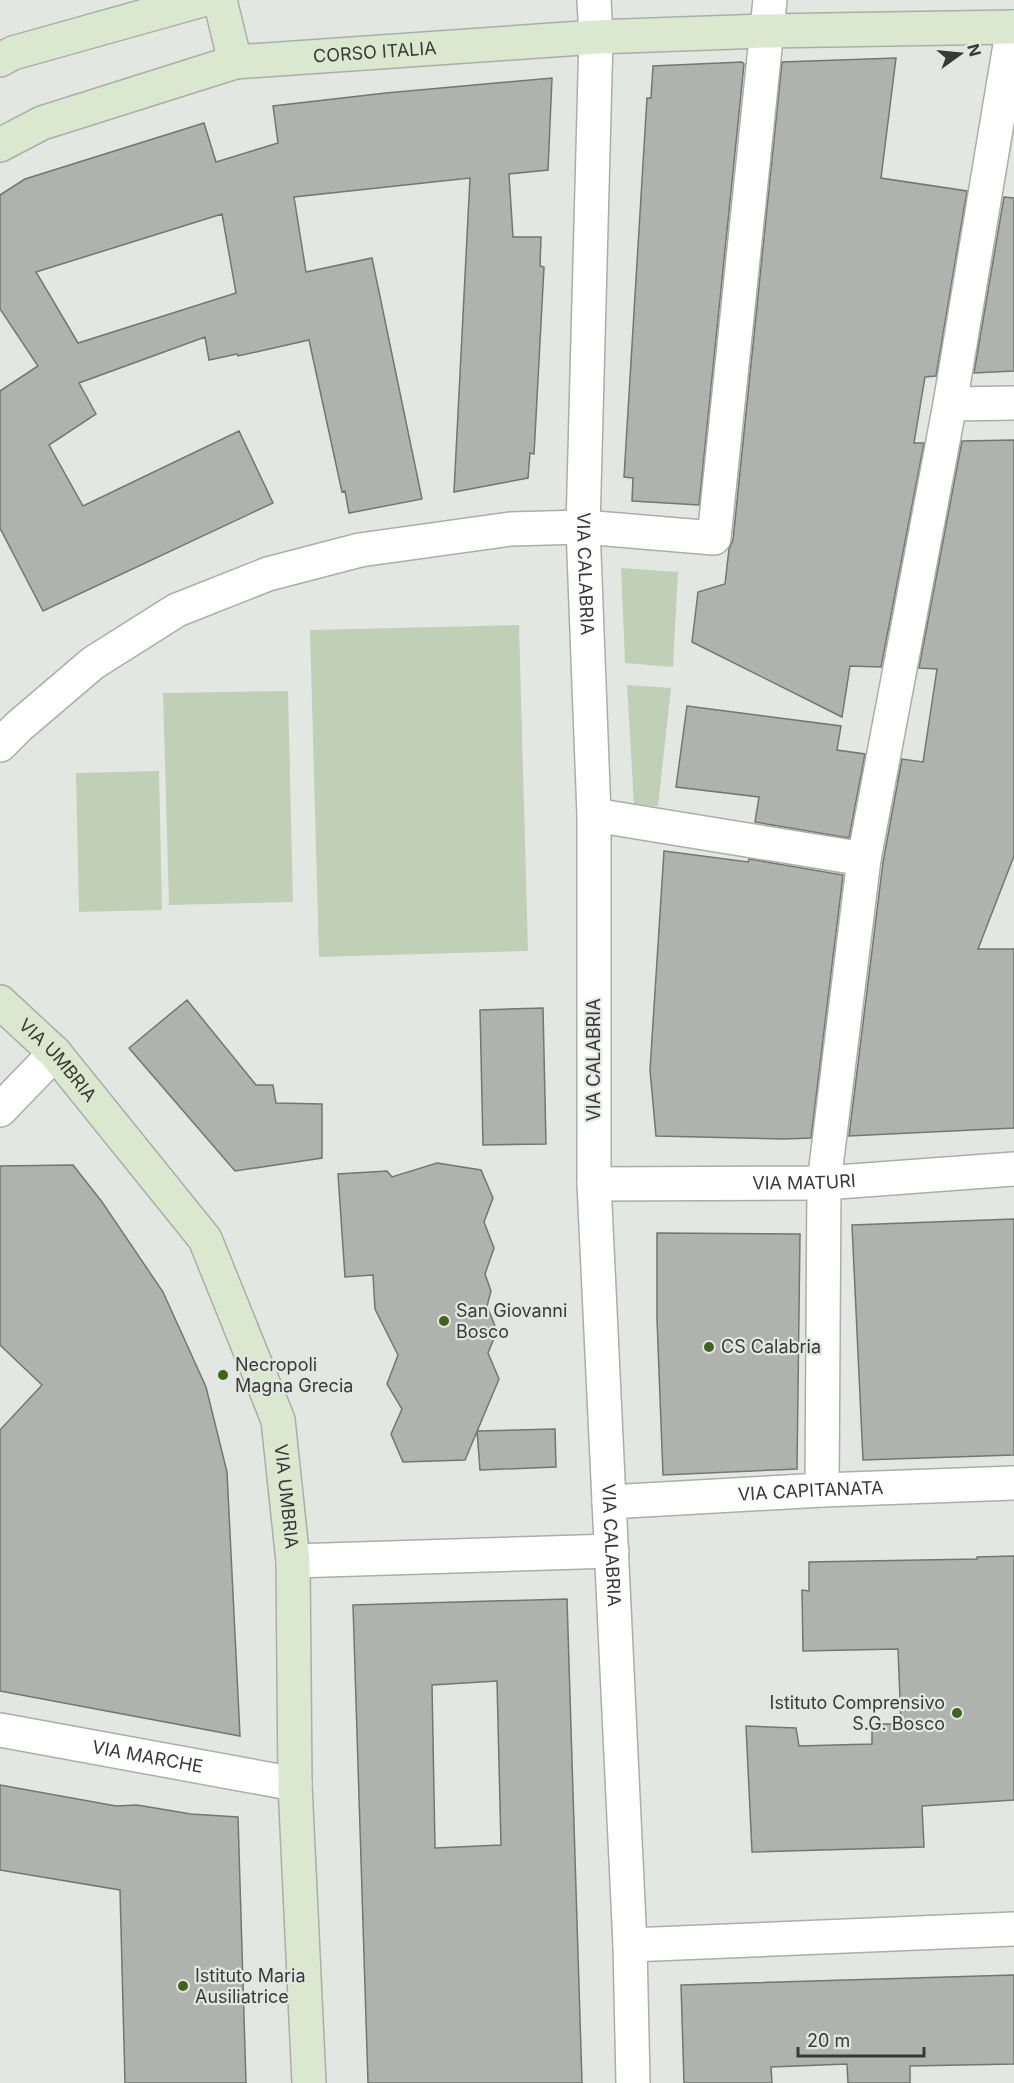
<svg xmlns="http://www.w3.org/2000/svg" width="1014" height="2083" viewBox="0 0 1014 2083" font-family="Inter,sans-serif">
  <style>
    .green { fill: #c0d0b7 }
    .building { fill: #afb2ad; stroke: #737671; stroke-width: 1.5; fill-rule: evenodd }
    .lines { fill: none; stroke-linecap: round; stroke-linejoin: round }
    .street-casing { stroke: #aaaea8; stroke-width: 36 }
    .secondary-casing { stroke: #aaaea8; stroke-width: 36 }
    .street { stroke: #fff; stroke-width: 33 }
    .secondary { stroke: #dae8d0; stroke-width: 33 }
    .poi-dot { fill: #3e641e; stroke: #e3e7e1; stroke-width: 2 }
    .labels { text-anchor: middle; stroke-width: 4.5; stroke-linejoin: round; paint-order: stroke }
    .street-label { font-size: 18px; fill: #383a38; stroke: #e3e7e1 }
    .poi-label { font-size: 18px; fill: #383a38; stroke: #e3e7e1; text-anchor: start }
  </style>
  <rect width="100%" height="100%" fill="#e3e7e1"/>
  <path class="green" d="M621 568 678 572 673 667 625 663Z
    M519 625 528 951 319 957 310 630Z
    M627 685 671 688 658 806 634 805Z
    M288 691 293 902 169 905 163 693Z
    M159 771 162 910 79 912 76 773Z"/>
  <path class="building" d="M896 58 881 178 967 191 936 376 925 377 914 443H924L881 667 850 666 842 717 692 642 698 592 725 584 729 549 733 540 782 62Z
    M742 62 744 64 699 505 632 501 633 478 624 477 647 98H651L653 66Z
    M552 78 548 170 509 174 513 237H541L540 266 544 267 534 454 530 453 528 478 454 492 470 178 294 197 306 272 372 258 422 499 349 513 345 491 342 492 309 340 238 356 237 354 209 360 205 337 79 383 96 414 49 445 83 506 239 431 273 503 43 611 0 528V391L38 366 0 309V195L25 179 204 123 216 162 278 143 273 106 386 93ZM222 214 236 293 78 343 36 272Z
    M1004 197 1014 198V371L974 373Z
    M1014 440V856L978 949H1014V1128L849 1136 883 862 902 759 923 762 937 669 919 668 962 441Z
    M687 706 841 726 837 750 865 754 849 838 755 822 759 797 676 787Z
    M664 851 748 862 749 859 843 875 811 1138 784 1139 656 1136 650 1070Z
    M187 1000 256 1085H273L276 1103 322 1104V1158L235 1171 129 1048Z
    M543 1008 546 1144 483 1145 480 1010Z
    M437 1163 481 1170 493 1198 484 1222 494 1248 485 1274 491 1291 487 1306 497 1331 488 1353 499 1379 465 1460 403 1462 391 1434 402 1409 387 1384 398 1355 375 1309 373 1275 345 1277 338 1174 387 1171 392 1177Z
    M73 1165 102 1202 163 1292 206 1387 227 1472 240 1736 0 1691V1430L42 1385 0 1345V1166Z
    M1014 1219V1455L863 1460 852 1225Z
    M657 1233 800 1234 797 1469 663 1475 657 1319Z
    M555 1429 556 1467 480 1470 477 1431Z
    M1014 1556V1800L922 1806 924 1847 752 1852 746 1726 796 1728 799 1746 872 1744V1724H901L898 1649 803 1651 802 1590 809 1591V1562L977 1559V1557Z
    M567 1599 582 2083H368L353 1605ZM497 1681 501 1845 435 1848 432 1685Z
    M0 1785 116 1806 137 1805 191 1814 238 1817 246 2083H125L120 1890 0 1870Z
    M1014 1975V2064L910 2066V2083H848L847 2064 771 2067 772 2083H684L681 1985Z"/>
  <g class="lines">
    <g class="street-casing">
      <g id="street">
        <path id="s1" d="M594 0 596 37 583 527 594 815V1184L630 1945 633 2083"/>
        <path d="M950 404 1014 403"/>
        <path d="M0 745 18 727 93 663 177 610 268 574 360 550 510 529 583 527 714 538 770 0"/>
        <path d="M594 815 864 859"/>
        <path d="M0 1110 55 1053"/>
        <path id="s2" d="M594 1184 824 1183 1014 1169"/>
        <path d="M822 1490 824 1183 864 859 950 404 1013 27"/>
        <path id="s3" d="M609 1502 822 1490 1014 1483"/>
        <path d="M293 1561 612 1551"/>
        <path id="s4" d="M0 1730 295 1784"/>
        <path d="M630 1945 1014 1929"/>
      </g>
    </g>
    <g class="secondary-casing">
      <g id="secondary">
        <path d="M220 0 235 62"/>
        <path d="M0 60 13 53 202 0"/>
        <path id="s5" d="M0 145 42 123 235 62 596 37 766 31 1014 27"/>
        <path id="s6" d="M0 1002 55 1053 205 1239 278 1420 293 1561 295 1784 309 2083"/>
      </g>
    </g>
    <use href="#street" class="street"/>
    <use href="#secondary" class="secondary"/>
  </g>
  <g class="poi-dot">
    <circle cx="444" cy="1321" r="6"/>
    <circle cx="709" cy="1347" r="6"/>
    <circle cx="223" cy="1375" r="6"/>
    <circle cx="957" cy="1713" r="6"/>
    <circle cx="183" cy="1986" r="6"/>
  </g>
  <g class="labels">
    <g class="street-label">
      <text dy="6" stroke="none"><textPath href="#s5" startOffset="390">CORSO ITALIA</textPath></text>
      <text dy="6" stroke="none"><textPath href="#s1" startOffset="574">VIA CALABRIA</textPath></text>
      <text transform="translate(594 1060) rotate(-90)" y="6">VIA CALABRIA</text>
      <text dy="6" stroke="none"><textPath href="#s6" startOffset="82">VIA UMBRIA</textPath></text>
      <text dy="6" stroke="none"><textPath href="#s2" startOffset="210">VIA MATURI</textPath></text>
      <text dy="6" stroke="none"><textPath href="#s3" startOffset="202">VIA CAPITANATA</textPath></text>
      <text dy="6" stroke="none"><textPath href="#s6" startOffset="586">VIA UMBRIA</textPath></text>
      <text dy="6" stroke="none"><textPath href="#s1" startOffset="1546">VIA CALABRIA</textPath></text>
      <text dy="6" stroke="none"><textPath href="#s4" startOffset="150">VIA MARCHE</textPath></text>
    </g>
    <g class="poi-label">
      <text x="456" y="1317">San Giovanni<tspan x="456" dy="21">Bosco</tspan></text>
      <text x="721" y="1353">CS Calabria</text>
      <text x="235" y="1371">Necropoli<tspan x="235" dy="21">Magna Grecia</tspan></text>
      <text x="945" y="1709" text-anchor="end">Istituto Comprensivo<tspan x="945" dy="21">S.G. Bosco</tspan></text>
      <text x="195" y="1982">Istituto Maria<tspan x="195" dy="21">Ausiliatrice</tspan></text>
    </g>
  </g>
  <g transform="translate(960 54) rotate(75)" stroke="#e3e7e1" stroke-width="4.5" paint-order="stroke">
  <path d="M0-4.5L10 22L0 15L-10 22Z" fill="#383a38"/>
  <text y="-9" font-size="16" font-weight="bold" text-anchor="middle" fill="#383a38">N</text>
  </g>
  <path d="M798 2047v9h126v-9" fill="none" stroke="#383a38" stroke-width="3"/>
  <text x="807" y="2047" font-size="18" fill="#383a38" stroke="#e3e7e1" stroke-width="4.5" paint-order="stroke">20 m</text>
</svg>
